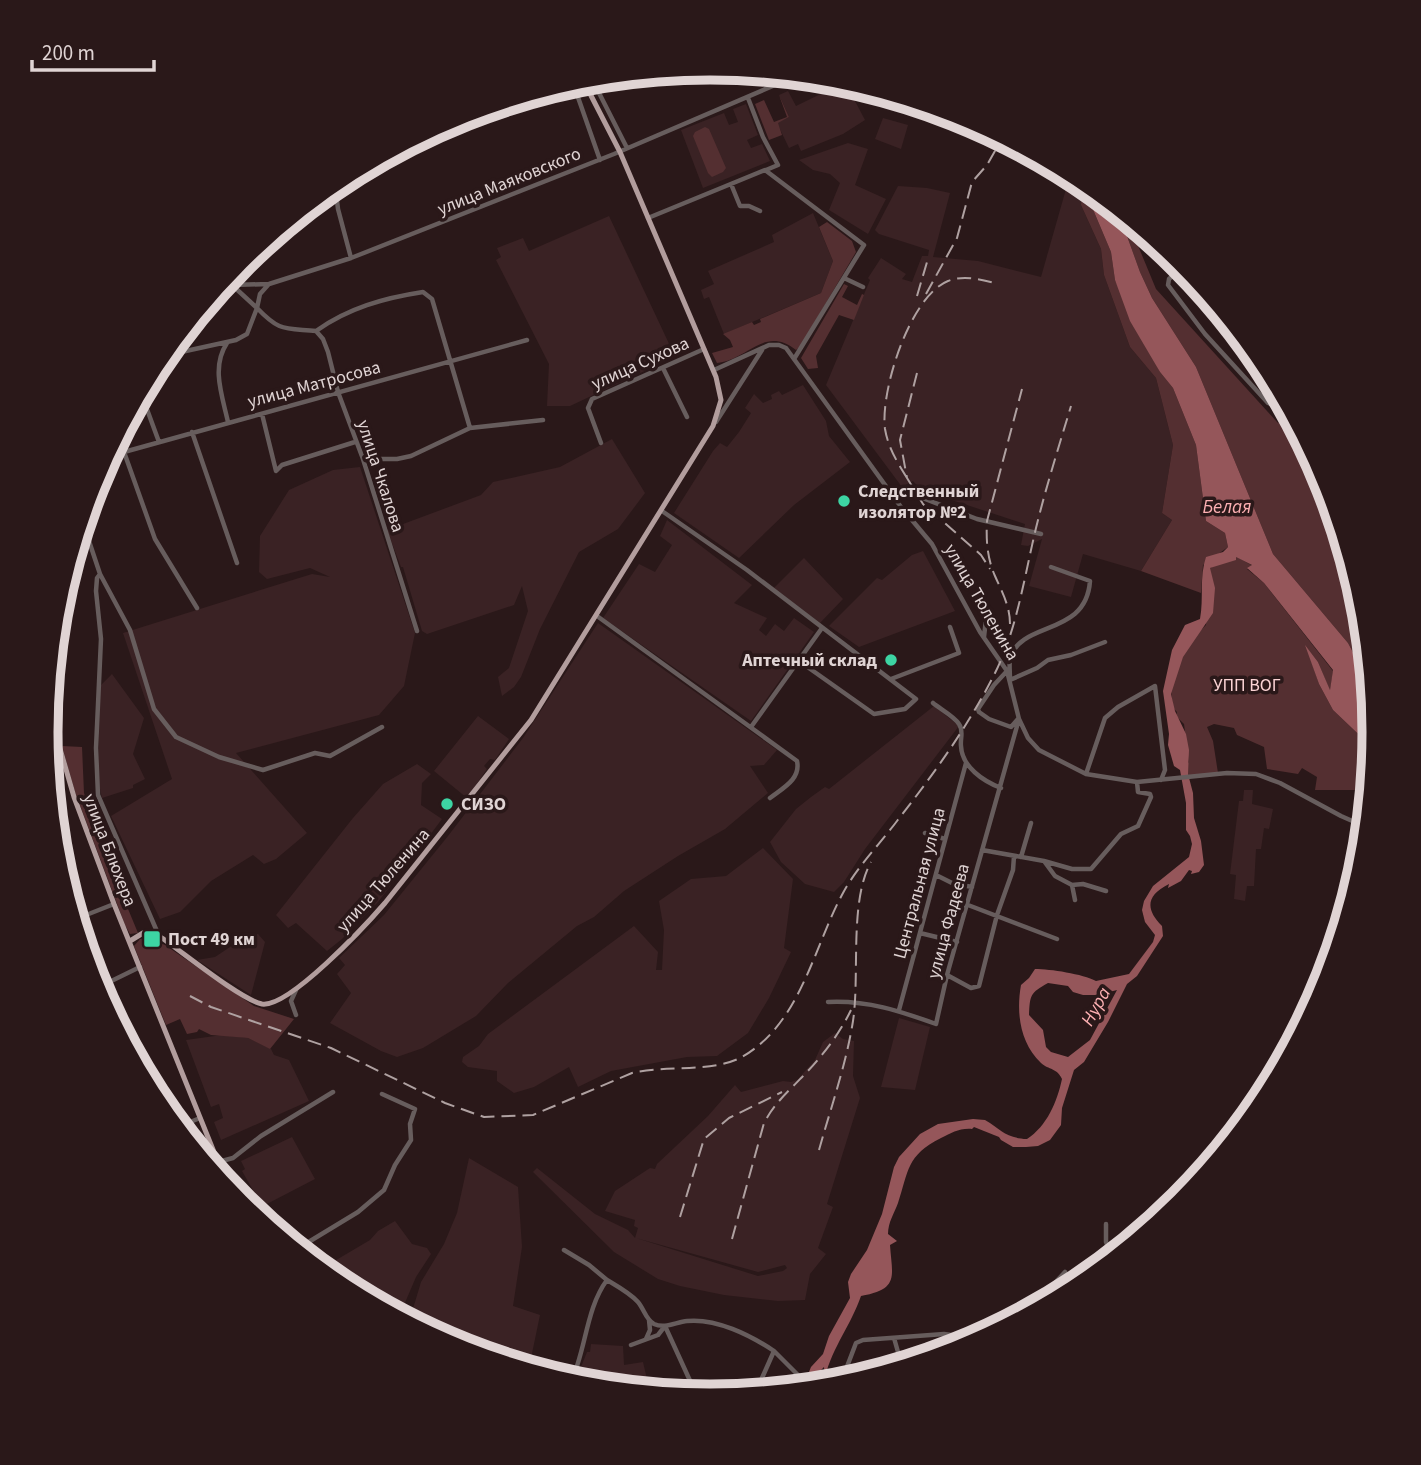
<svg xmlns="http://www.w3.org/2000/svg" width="1421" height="1465" viewBox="0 0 1421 1465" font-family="'Source Sans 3',sans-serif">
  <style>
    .built { fill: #3a2224; fill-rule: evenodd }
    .green { fill: #542f31 }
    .water { fill: #95565a; fill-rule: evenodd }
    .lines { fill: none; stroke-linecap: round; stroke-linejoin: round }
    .minor { stroke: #675d5d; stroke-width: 4.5 }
    .major { stroke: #b29d9d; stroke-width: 5 }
    .rail { stroke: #afa1a1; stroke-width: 2; stroke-dasharray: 14 7; stroke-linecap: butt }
    .poi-dot { fill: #3dd4a3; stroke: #2a1819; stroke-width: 2.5 }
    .labels { text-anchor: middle; stroke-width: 7; stroke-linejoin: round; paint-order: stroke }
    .street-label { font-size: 18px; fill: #e0d4d4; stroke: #2a1819 }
    .poi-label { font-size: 18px; font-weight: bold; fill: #e0d4d4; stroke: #2a1819; text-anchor: start }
    .park-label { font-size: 18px; fill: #fbd3d4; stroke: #2a1819 }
    .water-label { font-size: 19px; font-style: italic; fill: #fdb0b3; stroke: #2a1819 }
    .rim { fill: none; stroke: #e0d4d4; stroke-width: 9 }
  </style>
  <rect width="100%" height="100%" fill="#2a1819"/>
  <path class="built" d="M845 82 865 120 843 134 801 151 798 144 789 148 777 123 789 117 779 95 788 91 796 106Z
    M746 104 758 135 747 140 751 148 762 144 770 161 703 188 681 130 724 113 729 125 738 122 733 109Z
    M883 118 908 125 901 149 875 139Z
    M848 143 868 149 855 185 886 199 868 234 829 210 840 183 830 174 813 170 799 160Z
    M1066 172 1078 179 1082 191 1081 205 1101 249 1104 275 1130 347 1156 378 1173 445 1162 513 1172 520 1141 571 1083 554 1071 597 1029 586 1042 539 1028 546 1021 545 1025 524 921 490 913 481 902 487 826 385 870 280 868 278 881 258 906 274 902 279 912 282 922 256H928L929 250 879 234 875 230 898 186 927 188 950 193 933 257 978 261 1041 277 1066 189Z
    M813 213 833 261 821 293 724 334 709 297 704 299 701 290 714 284 708 271 774 242 772 235Z
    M609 216 672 350 670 359 570 406H547L549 364 496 260 501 257 497 248 523 238 529 251Z
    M803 385 826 421 829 436 850 462 794 505 739 558 674 513 713 451 720 443 727 447 739 432 751 413 745 408 754 394 763 403 772 399 771 395 779 391 782 395Z
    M612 439 645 493 618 529 579 552 540 629 521 677 514 687 502 696 498 677 509 668 528 611 522 586 514 605 427 634 422 631 403 567H401L387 530 481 495 493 482 560 467Z
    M360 467 415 633 404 686 379 715 236 753 307 833 276 859 264 864 253 855 211 881 180 912 160 919 111 816 172 779 123 633 312 574 330 577 310 568 267 579 259 572 260 536 289 490 333 470Z
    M667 520 752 585 734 603 767 618 759 630 766 636 775 624 784 631 794 618 814 632 751 721 603 618 639 564 655 572 672 545 660 536Z
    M923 551 955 611 859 647 829 626 877 578 882 580 912 555Z
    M804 558 843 599 820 623 774 588Z
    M598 623 777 750 764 765 750 766 768 793 725 829 678 856 624 891 594 917 577 926 508 983 476 1016 423 1048 397 1057 381 1051 330 1023 351 993 337 974 345 965 339 958 384 915 448 836 523 738Z
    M112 674 144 718 133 754 145 779 133 785V788L102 798 98 780 100 686Z
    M934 706 959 726 865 849 844 882 834 892 805 884 781 862 770 842 796 809 811 797 825 787 829 789Z
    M478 716 509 739 495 760 490 759 484 766 487 769 467 798 434 771Z
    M417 764 431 774 422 783 421 805 442 819 430 835 378 902 342 939 327 951 296 923 288 928 276 915 353 818 383 784Z
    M1244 790H1253L1252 804 1273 809 1269 829 1264 828 1261 849H1256L1254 886H1247L1245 901 1234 899 1236 875 1230 874 1239 801H1243Z
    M763 848 793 879 784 948 791 952 769 998 748 1033 717 1056 687 1057 611 1071 578 1087 569 1067 534 1087 514 1093 497 1081V1071L468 1067 462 1062 463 1057 479 1046 488 1034 634 926 658 952 656 970H662L664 930 659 901 691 879 726 876Z
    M258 934 265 942 251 995 197 960 215 957 245 937Z
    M899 1018 930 1027 915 1090 881 1087Z
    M835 1033 843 1039 854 1041 853 1076 860 1098 827 1204 833 1207 818 1248 826 1254 810 1274 805 1300 778 1301 724 1295 680 1286 658 1279 614 1252 533 1172 537 1168 595 1214 628 1230 635 1238 638 1228 634 1226 635 1220 605 1211 615 1191 650 1168 655 1169 657 1164 708 1116 735 1085 741 1092 783 1081 791 1082 797 1080 815 1060 823 1042ZM636 1238 758 1272 785 1265 787 1268 783 1271 758 1276Z
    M222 1035 248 1038 271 1049 274 1055 289 1060 309 1101 221 1140 214 1122 223 1118 219 1104 211 1107 186 1040Z
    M292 1137 315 1179 263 1206 280 1235 253 1212 262 1206 242 1171 245 1169 241 1161Z
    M469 1158 518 1187 522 1247 513 1306 540 1315 530 1363 550 1368V1375L456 1347 414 1324 412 1312 421 1282 444 1244 457 1213Z
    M395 1221 412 1244 427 1248 431 1254 416 1277 404 1305V1319L341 1285 321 1269 370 1240 378 1231Z
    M591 1344 623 1346 624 1365 643 1362 650 1392 586 1385 577 1377 587 1352H590Z"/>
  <path class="green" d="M779 95 789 117 778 123 782 135 769 140 755 104 764 100 774 122 787 117Z
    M705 127 709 129 726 168 723 172 712 177 708 173 693 136 695 132Z
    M1078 179 1081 181 1111 252 1115 280 1160 372 1173 388 1196 445 1206 521 1225 533 1228 547 1203 565 1201 593 1141 571 1172 520 1162 513 1173 445 1156 378 1130 347 1104 275 1101 249 1081 205 1082 191Z
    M1118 211 1127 219 1156 289 1278 423 1290 412 1325 478 1363 603 1372 693 1364 673 1348 643 1273 554 1196 367 1152 298 1140 272Z
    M827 222 852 241 856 252 800 347 796 350C764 325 748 360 717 363L712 353 733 347 730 340 723 334 752 322 754 325 761 322 760 319 821 293 833 261 819 227Z
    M844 284 848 286 842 297 857 305 862 294 864 295 854 320 839 315 816 356 818 368 808 369 801 358Z
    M1235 556 1253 566 1247 569 1264 583 1333 671 1330 691 1318 662 1307 648 1319 684 1333 710 1374 749 1369 795 1358 790H1315L1317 777 1302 768 1298 774 1267 769 1264 747 1237 735 1234 728 1214 724 1207 727 1213 741 1218 773 1188 777 1186 766 1189 762 1184 724 1176 716 1177 712 1173 708 1171 690 1181 650 1206 625 1208 569Z
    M62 746 82 747 84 793 104 851 138 933 130 934 125 925 75 792Z
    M148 938 165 945 254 1006 294 1019 270 1049 248 1038 211 1035 199 1029 197 1032 187 1034 180 1019 166 1025 134 946 140 939Z"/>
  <path class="water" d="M1081 181 1118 211 1140 272 1152 298 1196 367 1273 554 1348 643 1364 673 1372 693 1375 733 1374 749 1333 710 1319 684 1305 645 1318 662 1330 690 1333 670 1264 583 1247 568 1252 565 1236 557V560L1210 568 1215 588 1213 613 1183 657 1171 694 1175 711 1186 734 1189 750 1188 774 1193 793 1194 818 1201 841 1204 865 1199 872 1191 874 1192 871 1189 870 1181 881 1168 888 1169 884C1145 896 1146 910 1162 926L1163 936 1137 976 1127 984 1108 1022 1084 1062 1074 1070 1062 1108 1061 1125 1050 1140 1038 1146 1026 1147H1013L1001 1140 999 1137 974 1127 972 1129C959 1128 952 1133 941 1138 906 1156 909 1170 898 1203 894 1214 888 1222 888 1234L897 1241 890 1245C892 1276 900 1289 861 1296 851 1325 833 1346 825 1377L824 1367 815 1376V1387L802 1389 811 1367 823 1354 829 1336 850 1298 848 1282 851 1274 867 1250 882 1214 894 1167 899 1157 920 1134 938 1124 973 1119 985 1120C1002 1130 1005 1138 1027 1139 1047 1126 1057 1102 1062 1079 1057 1068 1049 1070 1041 1063 1020 1043 1016 1013 1021 985L1029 978 1035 969C1050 969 1083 974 1096 981L1129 974 1153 942 1155 935 1145 922 1142 910 1144 901 1153 886 1189 857 1192 844 1190 836 1186 830V803L1180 770 1174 766 1168 745 1169 734 1163 691 1172 650 1185 625 1200 619C1204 598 1199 578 1206 557L1223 552 1228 547 1225 533 1206 521 1196 445 1173 388 1160 372 1130 321 1115 280 1111 252ZM1048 983 1068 986 1073 992 1083 995H1098L1117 990 1090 1040 1068 1057 1051 1052 1046 1047 1043 1030 1029 1015C1030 995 1030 993 1048 983Z"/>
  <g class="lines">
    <path class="minor" d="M594 79 595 85 627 148
      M573 83 600 160
      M748 98 763 137 778 165 766 170
      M375 161 420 147 567 84
      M340 180 342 179
      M731 184 740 206H749L760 211
      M335 185 338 209 351 258
      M648 218 765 170 864 245 794 359
      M1184 266 1169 279 1168 285 1205 334 1268 403 1276 406 1286 405
      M844 278 863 287
      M225 281 232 285 269 284 351 258 614 154 796 76
      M268 285 260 294 257 308C280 332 284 328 316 331 348 308 384 298 423 292L432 299 470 428
      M316 331 323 339 328 352 338 392 363 459 417 631
      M227 343C211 367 222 395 228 422
      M163 356 236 340 247 334 257 308 232 285
      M663 368 687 417
      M714 370 769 345H779L786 348 901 507 932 544 980 632 1007 671 1019 719 1028 738 1039 750 1086 774 1137 782 1227 773 1256 774 1280 783 1341 816 1366 827
      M141 393 159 442
      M262 414 276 471 282 465 355 442
      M716 422 762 350
      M192 432 237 563
      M601 443 588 408 592 399 704 349
      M124 452 155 539 197 608
      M109 454 124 452 527 340
      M363 459H397L411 456 470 428 543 420
      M887 487 907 492 977 519 1041 534
      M662 511 747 570 916 699 905 709 874 714 799 661
      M83 523 100 574 130 630 154 709 176 737 219 757 263 770 315 753 330 756 382 727
      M1051 567 1090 581C1086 637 1022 620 1010 658 1009 664 1010 673 1010 680L1037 668 1048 660 1071 655 1105 642
      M100 574 97 578 96 591 101 639 96 748 98 795 159 936
      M982 606 986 619 984 637
      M597 616 797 761C801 779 783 788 770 798
      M1007 671 994 685 978 709 979 712 989 719 1011 727 1018 719
      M891 679 959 653 950 627
      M933 703C940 709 954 716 959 724 964 731 960 738 961 746 962 767 983 781 1001 788
      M751 727 822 628
      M1086 774 1105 718 1118 707 1155 686 1165 770 1161 780
      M925 833 945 839
      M982 850 1044 861 1055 876 1072 885 1075 900
      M1021 857 1031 823
      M1044 861 1072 869H1091L1121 834 1138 826 1151 797 1150 794 1138 792 1137 782
      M936 875 952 883 972 887
      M1072 885 1083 884 1106 891
      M968 905 1057 939
      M76 919 114 904
      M920 933 957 942
      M82 941 91 963 90 967
      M947 975 971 988 979 986 997 915 1013 870 1014 856
      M97 988 140 967
      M296 990 291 1001 296 1015
      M828 1002C867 1000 900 1011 936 1024L947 975 1019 719
      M899 1010 966 763
      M178 1127 200 1118
      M218 1162 233 1158 261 1136 333 1092
      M1106 1224V1242L1113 1259
      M297 1249 358 1212 384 1190 395 1165 411 1140 410 1124 415 1109 382 1094
      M564 1250 589 1265 607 1280
      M1025 1315 1065 1272
      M894 1338 902 1366
      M646 1339 650 1330 649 1320
      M631 1345 658 1335 665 1326 697 1396
      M774 1351 802 1379
      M571 1382C586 1350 586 1308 607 1280 617 1286 630 1293 638 1302 644 1309 646 1320 654 1324 665 1329 676 1322 687 1321 716 1318 750 1335 774 1351L762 1378 761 1393
      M840 1385 856 1343 863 1340 944 1334 980 1339"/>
    <path class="major" d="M48 707 74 797 114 904 218 1162 238 1200
      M130 941 143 933 159 936C180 950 241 1000 262 1004 289 1008 366 925 385 903L531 720 713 426 721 400 716 377 620 152 583 80"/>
    <path class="rail" d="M926 294 957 238 972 182 987 165 999 144
      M917 296 927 262
      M917 373 900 440 907 478 923 504 981 555 990 569
      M907 478C897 462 888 447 885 429 880 391 910 296 948 281 963 275 979 279 995 283
      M1010 624C1010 606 1002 592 995 576 987 558 986 540 987 521L1022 389
      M190 996 211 1007 331 1048 445 1103 484 1117 533 1115 632 1073C666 1065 712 1073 742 1057 801 1023 813 948 843 893 857 867 879 845 897 821 933 775 967 728 994 675 1017 630 1024 578 1036 528 1046 487 1059 446 1071 406
      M819 1150C831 1107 846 1065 853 1021 860 975 849 901 871 862
      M680 1217 704 1139 729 1118 782 1092
      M732 1239 764 1123C775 1102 790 1090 806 1073 823 1055 840 1033 851 1010"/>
  </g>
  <g class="poi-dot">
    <circle cx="844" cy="501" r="7"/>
    <circle cx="891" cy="660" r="7"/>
    <circle cx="447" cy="804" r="7"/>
    <rect x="143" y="930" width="18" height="18" rx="3.5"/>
  </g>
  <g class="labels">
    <g class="street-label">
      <text transform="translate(509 181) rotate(-22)" y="6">улица Маяковского</text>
      <text transform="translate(640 363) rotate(-24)" y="6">улица Сухова</text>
      <text transform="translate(314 384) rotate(-15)" y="6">улица Матросова</text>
      <text transform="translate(381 476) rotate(72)" y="6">улица Чкалова</text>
      <text transform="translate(982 602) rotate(60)" y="6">улица Тюленина</text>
      <text transform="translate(110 850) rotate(69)" y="6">улица Блюхера</text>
      <text transform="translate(383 880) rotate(-49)" y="6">улица Тюленина</text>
      <text transform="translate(919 883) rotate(-75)" y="6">Центральная улица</text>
      <text transform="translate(948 921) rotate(-75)" y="6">улица Фадеева</text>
    </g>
    <g class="poi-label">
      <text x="858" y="497">Следственный<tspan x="858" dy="21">изолятор №2</tspan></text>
      <text x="877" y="666" text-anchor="end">Аптечный склад</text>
      <text x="461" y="810">СИЗО</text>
      <text x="168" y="945">Пост 49 км</text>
    </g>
    <g class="park-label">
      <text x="1247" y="691">УПП ВОГ</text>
    </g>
    <g class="water-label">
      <text x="1227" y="513">Белая</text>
      <text transform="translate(1095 1006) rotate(-61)" y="7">Нура</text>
    </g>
  </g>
  <path d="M0 0H1421V1465H0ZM58 732a652 652 0 1 1 1304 0a652 652 0 1 1-1304 0Z" fill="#2a1819" fill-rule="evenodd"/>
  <path class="rim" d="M58 732a652 652 0 1 1 1304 0a652 652 0 1 1-1304 0Z"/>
  <path d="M32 60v10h122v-10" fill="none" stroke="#e0d4d4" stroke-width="3.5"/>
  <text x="42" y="60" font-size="21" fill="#e0d4d4" stroke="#2a1819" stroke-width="5" paint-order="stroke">200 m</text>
</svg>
